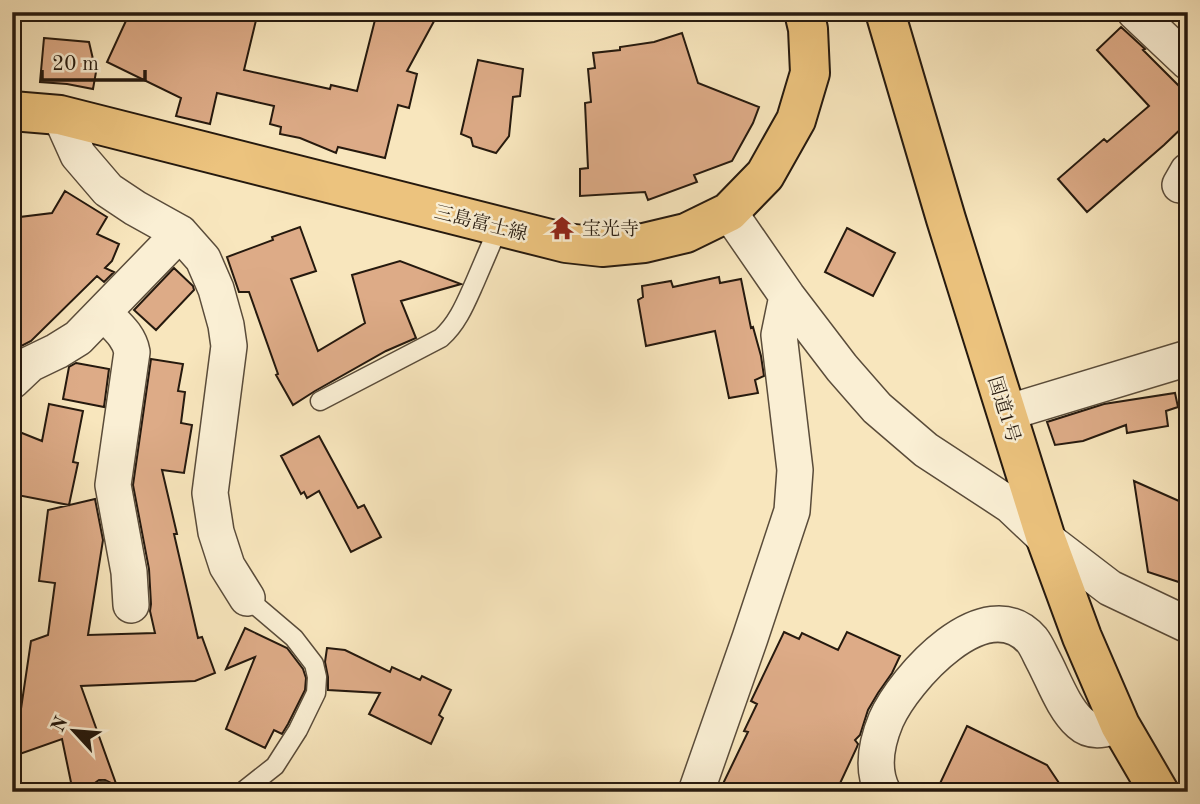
<svg xmlns="http://www.w3.org/2000/svg" width="1200" height="804" viewBox="0 0 1200 804" font-family="'Old Standard TT','Noto Serif JP',serif">
  <style>
    .building { fill: #ddab87; stroke: #25190e; stroke-width: 2 }
    .lines { fill: none; stroke-linecap: round; stroke-linejoin: round }
    .lane-casing { stroke: #5a4c3a; stroke-width: 21 }
    .street-casing { stroke: #5a4c3a; stroke-width: 38 }
    .primary-casing { stroke: #25190e; stroke-width: 42 }
    .highway-casing { stroke: #25190e; stroke-width: 42 }
    .lane { stroke: #faefd4; stroke-width: 18 }
    .street { stroke: #faefd4; stroke-width: 35 }
    .primary { stroke: #ecc37e; stroke-width: 38 }
    .highway { stroke: #ecc37e; stroke-width: 38 }
    .labels { text-anchor: middle; stroke-width: 5; stroke-linejoin: round; paint-order: stroke }
    .street-label { font-size: 19px; fill: #25190e; stroke: #faefd4 }
    .poi-label { font-size: 19px; fill: #25190e; stroke: #faefd4; text-anchor: start }
  </style>
  <rect width="100%" height="100%" fill="#f8e6bd"/>
  <filter id="stains"><feTurbulence type="fractalNoise" baseFrequency=".00286" numOctaves="4"/><feColorMatrix values="0 0 0 0 .2 0 0 0 0 .09 0 0 0 0 .02 0 0 0 .5 -.17"/></filter>
  <radialGradient id="worn" r=".72"><stop offset=".6" stop-color="#630" stop-opacity="0"/><stop offset="1" stop-color="#630" stop-opacity=".3"/></radialGradient>
  <path class="building" d="M130 12H258L244 70 330 89 331 85 357 91 377 12H439L407 71 417 74 409 108 398 105 385 158 338 147 336 153 300 138 280 134 281 127 270 124 274 106 217 93 210 124 176 116 181 98 107 62Z
    M1121 27 1145 49 1143 50 1188 95V122L1164 145 1087 212 1058 179 1104 139 1107 142 1149 106 1097 50Z
    M682 33 698 83 759 107 753 123 732 161 694 175 697 182 648 200 645 192 580 196V169L588 168 585 103 591 102 588 69 595 68 593 53 620 50V47L654 42Z
    M44 38 89 42 96 72 93 89 67 84 40 82Z
    M478 60 523 69 520 96 513 97 509 136 496 153 473 146 471 138 461 134Z
    M65 191 107 217 97 234 119 244 112 261 105 268 114 272 104 282 97 276 31 341 21 346 12 353V218L52 213Z
    M300 227 316 271 291 279 318 351 365 323 352 275 400 261 461 284 401 301 416 338 386 351 315 391 293 405 276 375 278 374 249 292H239L227 257 273 240 272 237Z
    M847 228 895 253 873 296 825 272Z
    M174 268 193 286 194 290 156 330 134 310Z
    M719 277 720 283 741 279 751 328 753 327 761 356 764 376 755 380 758 393 729 398 715 331 646 346 638 300 643 297 642 286 671 281 673 287Z
    M151 359 183 364 178 391 185 392 181 423 192 425 184 473 162 470 177 534H174L198 638 202 637 215 673 195 681 81 686 119 792H114L111 783 105 780H99L95 783 91 792H73L62 739 14 756 31 641 48 635 55 583 39 581 48 510 95 499 103 540 88 635 155 633 150 611 151 604 149 569 133 485Z
    M76 363 109 369 104 407 63 399 69 367Z
    M1175 393 1178 407 1166 411 1168 426 1127 433 1126 425 1083 441 1055 445 1047 422 1104 404Z
    M49 404 83 411 73 462 78 463 69 505 12 494V429L42 441Z
    M319 436 358 508 364 505 381 537 351 552 319 491 307 498 304 492 301 494 281 456Z
    M1134 481 1188 505V585L1148 572Z
    M245 628 287 648 303 669 306 678 305 690 288 724 282 734 274 730 265 748 226 729 255 657 226 669Z
    M784 632 799 639 802 633 838 650 847 632 900 656 892 673 878 693 868 710 860 735 855 740 858 744 857 747 836 792H719L748 732 744 731 757 704 751 701Z
    M327 648 345 650 390 672 392 667 420 680 422 676 451 690 439 715 443 718 431 744 369 714 380 693 328 690V677L325 662Z
    M967 726 1047 765 1065 792H936Z"/>
  <g class="lines">
    <g class="lane-casing">
      <path id="lane" d="M320 401 441 338C458 323 466 302 475 282 483 263 491 245 499 226
        M102 792 103 791
        M242 792 275 766 298 730 316 693 317 677 314 664 294 638 247 598"/>
    </g>
    <g class="street-casing">
      <path id="street" d="M1135 12 1188 62
        M60 115 78 155 108 190 135 208 180 233 203 259 216 289 226 325 229 346 210 493 216 532 227 566 247 598
        M1180 185 1188 171
        M729 212 787 296 842 368 877 408 926 450 1010 505 1046 539 1110 588 1188 625
        M104 313C115 325 129 335 132 352L113 485 129 572 131 605
        M12 381 30 364 57 351 78 338 180 233
        M1006 413 1188 358
        M696 792 750 638 792 511 795 470 779 335 787 296
        M883 792C871 769 876 744 886 720 904 679 986 587 1032 640 1036 645 1039 652 1042 658 1053 678 1063 708 1080 723 1092 734 1105 729 1120 725"/>
    </g>
    <g class="primary-casing">
      <path id="primary" d="M12 111 60 115 566 243 602 247 644 243 686 233 729 212 765 175 796 120 810 73 808 29 804 12"/>
    </g>
    <g class="highway-casing">
      <path id="highway" d="M885 12 946 219 1046 539 1082 637 1120 725 1159 792"/>
    </g>
    <use href="#lane" class="lane"/>
    <use href="#street" class="street"/>
    <use href="#primary" class="primary"/>
    <use href="#highway" class="highway"/>
  </g>
  <defs>
    <g id="temple-bare" transform="scale(1.89)"><path d="M0-6L5-2H3V0L6.5 2.5H4V6H1.5V3h-3V6H-4V2.5H-6.5L-3 0V-2H-5Z" fill="#8f2418" stroke="#faefd4" stroke-width="2.5" paint-order="stroke"/></g>
  </defs>
  <g fill-rule="evenodd">
    <use href="#temple-bare" x="562" y="228"/>
  </g>
  <g class="labels">
    <g class="street-label">
      <text transform="translate(481 222) rotate(14)" y="7">三島富士線</text>
      <text transform="translate(1005 409) rotate(73)" y="7">国道1号</text>
    </g>
    <g class="poi-label">
      <text x="582" y="235">宝光寺</text>
    </g>
  </g>
  <rect width="1200" height="804" fill="none" stroke="#f8e6bd" stroke-width="42"/>
  <rect x="14" y="14" width="1172" height="776" fill="none" stroke="#25190e" stroke-width="3.5"/>
  <rect x="21" y="21" width="1158" height="762" fill="none" stroke="#25190e" stroke-width="2"/>
  <g transform="translate(74 731) rotate(296)" stroke="#faefd4" stroke-width="5" paint-order="stroke">
  <path d="M0-5L12 26L0 18L-12 26Z" fill="#25190e"/>
  <text y="-10" font-size="19" font-weight="bold" text-anchor="middle" fill="#25190e">N</text>
  </g>
  <path d="M42 70v10h103v-10" fill="none" stroke="#25190e" stroke-width="3.5"/>
  <text x="52" y="70" font-size="21" fill="#25190e" stroke="#faefd4" stroke-width="5" paint-order="stroke">20 m</text>
  <rect width="100%" height="100%" filter="url(#stains)"/>
  <rect width="100%" height="100%" fill="url(#worn)"/>
</svg>
